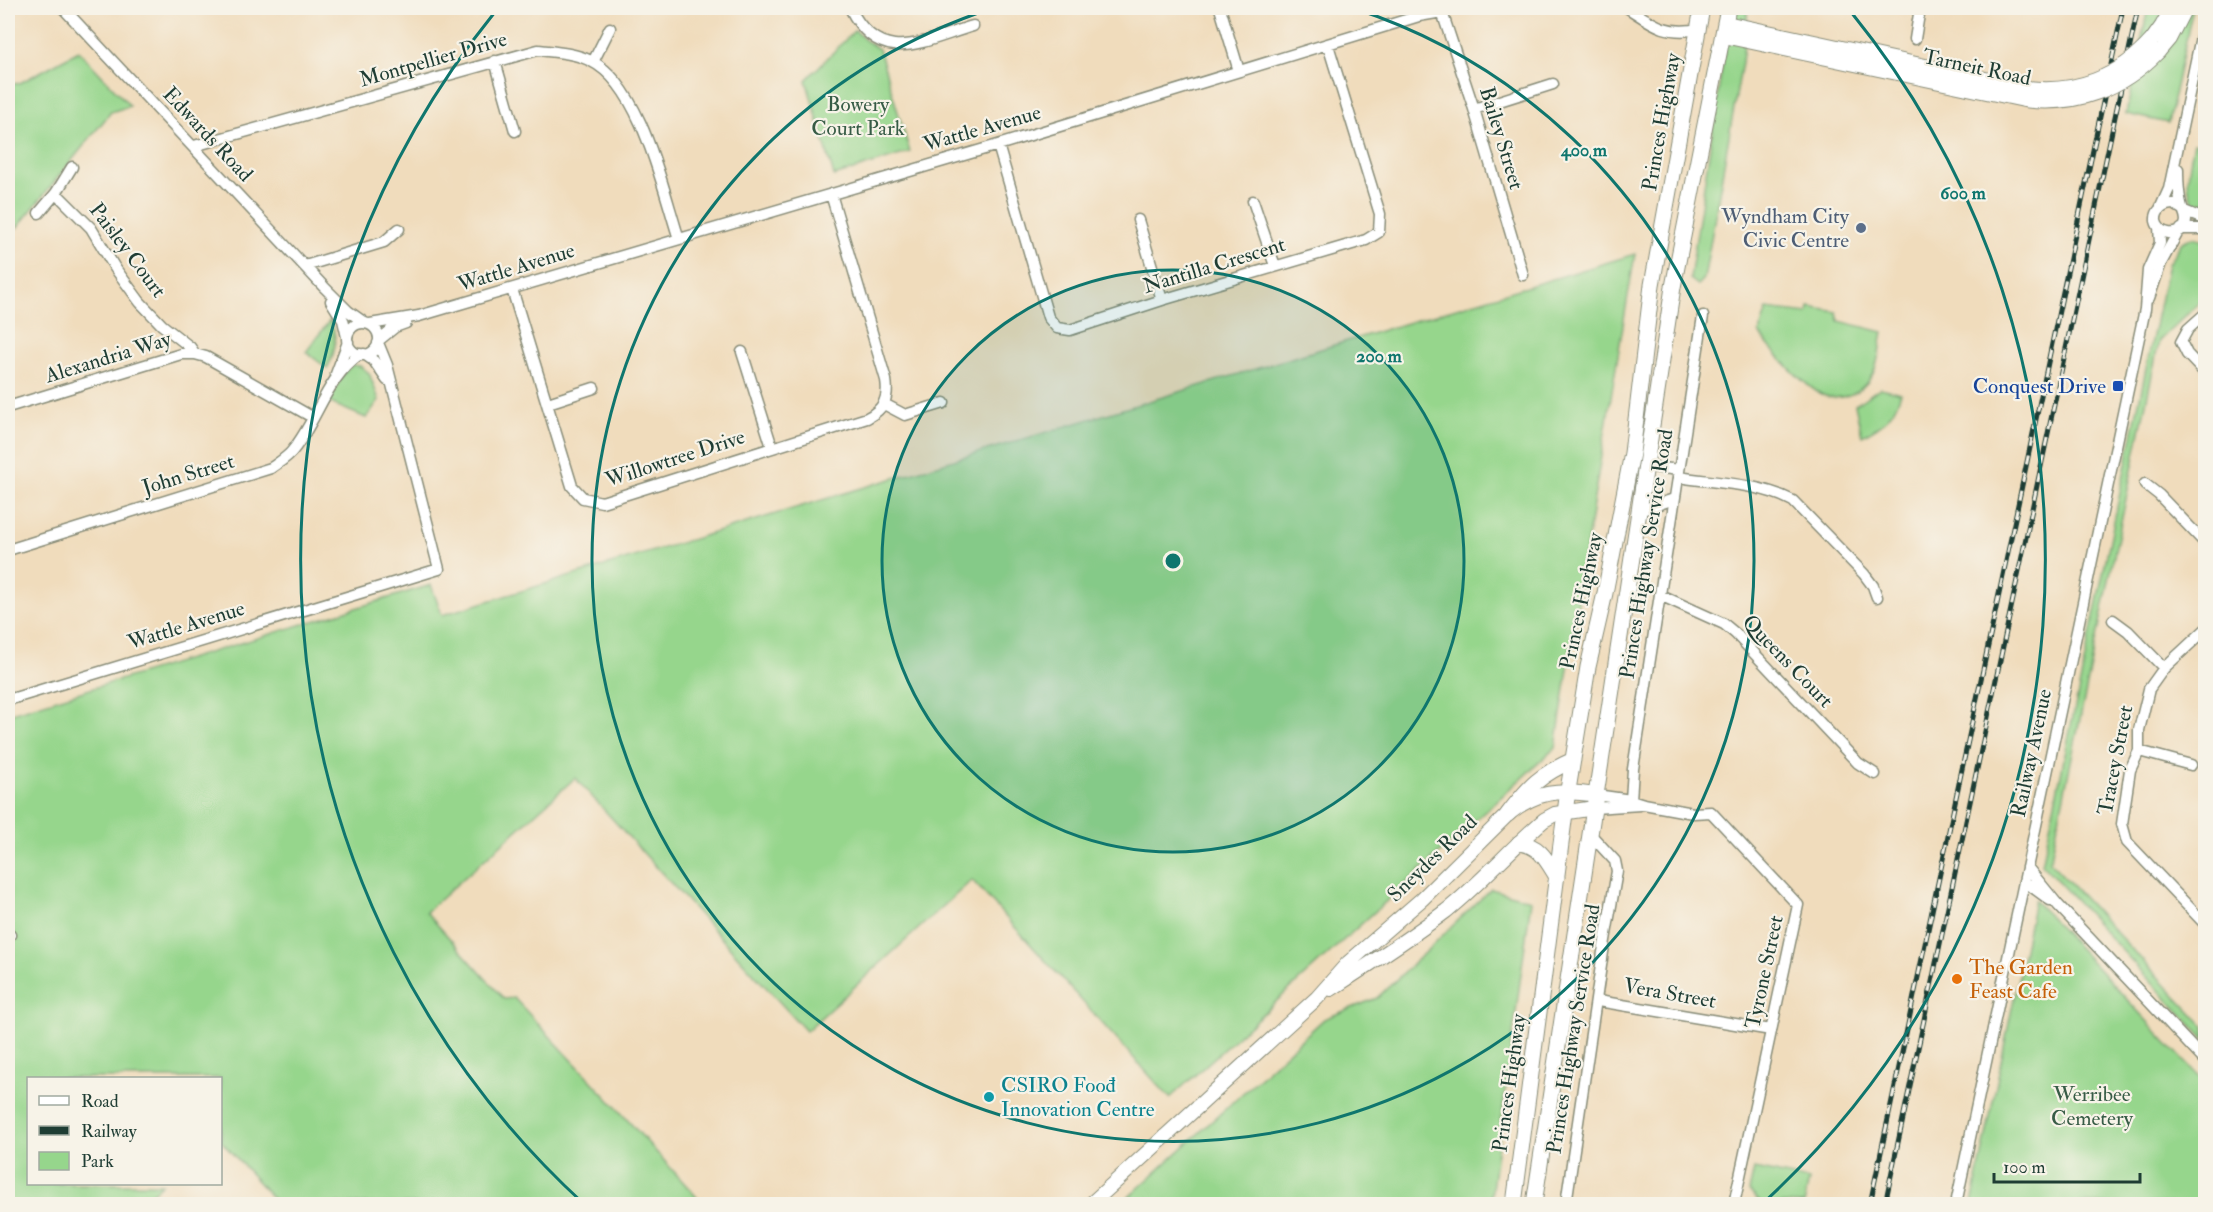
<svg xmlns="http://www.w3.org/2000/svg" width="2213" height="1212" viewBox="0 0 2213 1212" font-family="'IM FELL Double Pica',serif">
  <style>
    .green { fill: #96d68c; stroke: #5a8a60; stroke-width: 1.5 }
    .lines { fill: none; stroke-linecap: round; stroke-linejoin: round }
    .minor-casing { stroke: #888c78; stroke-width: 13 }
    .major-casing { stroke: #888c78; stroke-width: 16 }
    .highway-casing { stroke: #888c78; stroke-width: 17 }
    .minor { stroke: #fff; stroke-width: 10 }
    .major { stroke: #fff; stroke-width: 14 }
    .highway { stroke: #fff; stroke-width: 15 }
    .rail-casing { stroke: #1f3d34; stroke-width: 5 }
    .rail { stroke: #f7f3e8; stroke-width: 3; stroke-dasharray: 9; stroke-linecap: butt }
    .major-bridge-casing { stroke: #888c78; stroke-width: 16; stroke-linecap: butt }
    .major-bridge { stroke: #fff; stroke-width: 14 }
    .ring { fill: none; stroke: #0f766e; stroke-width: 3 }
    .service-dot { fill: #5c6f8a; stroke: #f7f3e8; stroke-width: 2 }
    .transit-dot { fill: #1a4fb4; stroke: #f7f3e8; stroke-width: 2 }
    .food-dot { fill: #e8710a; stroke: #f7f3e8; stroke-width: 2 }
    .culture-dot { fill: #0f9aa8; stroke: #f7f3e8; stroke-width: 2 }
    .labels { text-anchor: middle; stroke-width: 4.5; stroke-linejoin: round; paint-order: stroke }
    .street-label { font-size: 21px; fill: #1f3d34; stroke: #f7f3e8 }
    .park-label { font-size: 21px; fill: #375c46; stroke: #f7f3e8 }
    .service-label { font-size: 21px; fill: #4e5e75; stroke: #f7f3e8; text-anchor: end }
    .transit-label { font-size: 21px; fill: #164399; stroke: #f7f3e8; text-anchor: end }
    .food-label { font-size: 21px; fill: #c56008; stroke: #f7f3e8; text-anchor: start }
    .culture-label { font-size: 21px; fill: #0d838f; stroke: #f7f3e8; text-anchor: start }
    .centre { fill: #0f766e; stroke: #f7f3e8; stroke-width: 3 }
    .ring-label { font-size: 18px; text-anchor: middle; font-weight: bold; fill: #0f766e; stroke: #f7f3e8; stroke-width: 4.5; stroke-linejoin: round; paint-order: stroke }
  </style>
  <rect width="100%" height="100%" fill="#f7f3e8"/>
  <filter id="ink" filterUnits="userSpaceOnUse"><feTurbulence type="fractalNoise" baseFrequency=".0167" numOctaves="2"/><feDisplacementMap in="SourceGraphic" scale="12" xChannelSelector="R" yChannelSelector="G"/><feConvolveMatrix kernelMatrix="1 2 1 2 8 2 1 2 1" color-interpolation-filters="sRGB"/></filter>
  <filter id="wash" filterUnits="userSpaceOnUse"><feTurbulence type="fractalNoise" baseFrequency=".008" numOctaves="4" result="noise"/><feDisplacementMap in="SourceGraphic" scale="24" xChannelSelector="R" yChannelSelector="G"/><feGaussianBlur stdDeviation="1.35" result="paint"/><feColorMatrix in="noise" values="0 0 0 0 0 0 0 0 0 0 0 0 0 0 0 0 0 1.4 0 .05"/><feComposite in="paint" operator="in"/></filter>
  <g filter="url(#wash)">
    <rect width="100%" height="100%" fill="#f0dcbc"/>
    <path class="green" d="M1731 8H1748L1742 62 1704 279 1698 285 1690 279Z
      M2148 8H2193L2168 123 2126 114Z
      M855 30 865 40 879 49 910 152 834 176 806 80Z
      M79 51 130 106 111 112 17 228 8 195V85L20 83Z
      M2194 143 2205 146V210C2179 204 2190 162 2194 143Z
      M2193 237 2205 240V297L2159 341 2050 862 2205 1027V1040L2042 864 2168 264 2182 242Z
      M1635 254 1594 498 1556 747 1170 1098 972 880 806 1031 575 778 426 912 504 999 514 998 614 1105 703 1204H278L221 1141 220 1078H28V1184H162L139 1204H8V714L431 585 442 615Z
      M1809 307 1837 312 1839 321 1883 332C1880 345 1879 365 1871 377 1862 392 1840 403 1823 395 1804 386 1772 351 1759 333L1767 309 1808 314Z
      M330 320C338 337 336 353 327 368L306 352Z
      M352 365 360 366 369 373 379 400 366 418 328 402 344 373Z
      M1880 388 1901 393C1893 416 1884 425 1862 436L1855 405Z
      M1491 889 1531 900 1490 1204H1121L1324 1019 1377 998Z
      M2034 900 2205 1083V1204H1972Z
      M1754 1169 1809 1180 1804 1204H1762L1749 1191Z"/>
  </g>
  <g filter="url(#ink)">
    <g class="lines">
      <g class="minor-casing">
        <path id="minor" d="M63 8 324 287 348 311 365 323
          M850 8C880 68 922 41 973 26
          M1220 8 1239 71
          M1628 8C1654 25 1666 35 1699 29
          M1442 12 1474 109 1523 275
          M1915 39 1920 8
          M495 61 515 131
          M593 62 610 28
          M1474 109 1553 84
          M998 145 1048 317 1057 328 1070 330 1162 300 1366 240 1379 232 1380 214 1328 45
          M194 146 538 50C556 52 575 53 591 61 641 85 663 190 679 239
          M2178 169C2178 182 2178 195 2182 207 2184 213 2188 218 2185 225 2179 238 2159 235 2156 221 2155 210 2164 204 2174 204L2182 209
          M56 193 91 228 115 268 140 302 162 325 190 347 195 354
          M1253 201 1275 266
          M2160 209 2169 189 2206 13
          M2184 211 2206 220
          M39 213 56 193 72 167
          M1138 220 1162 300
          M2181 229H2206
          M305 266 384 242 399 229
          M512 289 572 486 583 498 602 502 867 418C884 409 889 398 886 380L831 194
          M2149 298 2161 263 2178 232
          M331 301 343 320 347 337
          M2206 313 2188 329 2181 342 2187 354 2206 374
          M347 339a16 16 0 1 1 32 0a16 16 0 1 1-32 0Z
          M370 324 419 316 998 145 1419 16 1442 12 1451 8
          M379 340 395 327 406 323
          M742 352 772 447
          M364 354 374 361 387 380
          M336 374 348 342
          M548 403 594 388
          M884 404 905 415 944 403
          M8 407 181 354H195L206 357 312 417
          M1646 466 1679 470
          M1678 477C1716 483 1759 483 1793 501L1864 574 1873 586 1877 597
          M2145 484 2159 495 2206 544
          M1639 511 1674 499
          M8 550 271 468C278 463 288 457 293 450 318 419 326 378 360 354
          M1660 595 1724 624 1736 634 1858 763 1875 774
          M2113 620 2128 631 2164 668
          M2206 629 2164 668 2149 689 2139 730V751L2130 770 2122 824 2127 842 2206 925
          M8 700 439 569 387 365 378 343
          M2139 751 2191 765
          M1596 795 1631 800 1644 804 1693 813 1711 812 1798 905 1734 1204
          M1631 800 1633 769 1703 316
          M1594 808 1640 805
          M2027 867 2058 905 2206 1062
          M2024 881 2050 900
          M8 936 10 935
          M1598 1001 1771 1030
          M1566 1204 1603 952 1617 871 1615 861 1590 834
          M1956 1204 2145 309 2148 270 2160 243 2159 227"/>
      </g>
      <g class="major-casing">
        <path id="major" d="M1726 23 2027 88
          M1724 36 2024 100
          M2152 40 2162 26 2172 8
          M2158 52 2169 39 2185 8
          M1331 989C1370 964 1409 939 1446 911 1481 883 1510 849 1544 820L1555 814 1594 808
          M1091 1204 1317 998 1348 963 1422 899 1508 814C1536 791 1560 789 1596 795"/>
      </g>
      <g class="highway-casing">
        <path id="highway" d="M1508 814C1530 785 1540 775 1573 760
          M1519 843C1540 845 1547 861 1557 877
          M1514 1204 1568 790 1588 667 1605 593 1632 453 1652 285 1702 8
          M1534 1204 1673 287 1728 8"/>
      </g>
      <use href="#minor" class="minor"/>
      <use href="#major" class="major"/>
      <use href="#highway" class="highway"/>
      <g class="rail-casing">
        <path id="rail" d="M1870 1204 2123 8
          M1885 1204 2138 8"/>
      </g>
      <use href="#rail" class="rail"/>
      <g class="major-bridge-casing">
        <path id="major-bridge" d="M2027 88C2076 94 2119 77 2152 40
          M2024 100C2076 107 2122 89 2158 52"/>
      </g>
      <use href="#major-bridge" class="major-bridge"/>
    </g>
  </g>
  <circle cx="1173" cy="561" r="291" fill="#0f766e" fill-opacity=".12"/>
  <g class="ring">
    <circle cx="1173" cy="561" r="291"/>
    <path d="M1353 8A581 581 0 1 1 993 8"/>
    <path d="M584 1204A872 872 0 0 1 495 12M1851 12A872 872 0 0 1 1762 1204"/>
  </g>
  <circle class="service-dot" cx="1861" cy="228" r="6"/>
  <rect class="transit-dot" x="2112" y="380" width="12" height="12" rx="3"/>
  <circle class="food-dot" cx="1957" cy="979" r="6"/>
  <circle class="culture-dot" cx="989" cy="1097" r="6"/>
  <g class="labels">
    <g class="street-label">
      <text transform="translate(433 59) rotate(-16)" y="7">Montpellier Drive</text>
      <text transform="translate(1977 67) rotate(12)" y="7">Tarneit Road</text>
      <text transform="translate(1661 122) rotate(-80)" y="7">Princes Highway</text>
      <text transform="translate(982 128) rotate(-16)" y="7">Wattle Avenue</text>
      <text transform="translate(208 134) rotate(47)" y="7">Edwards Road</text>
      <text transform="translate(1502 138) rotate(73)" y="7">Bailey Street</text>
      <text transform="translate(128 250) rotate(53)" y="7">Paisley Court</text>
      <text transform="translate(1214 265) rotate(-17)" y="7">Nantilla Crescent</text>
      <text transform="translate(516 267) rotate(-17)" y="7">Wattle Avenue</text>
      <text transform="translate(108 357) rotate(-17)" y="7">Alexandria Way</text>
      <text transform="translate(675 458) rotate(-18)" y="7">Willowtree Drive</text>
      <text transform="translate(188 474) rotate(-17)" y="7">John Street</text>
      <text transform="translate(1646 554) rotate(-81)" y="7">Princes Highway Service Road</text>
      <text transform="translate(1581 601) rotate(-78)" y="7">Princes Highway</text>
      <text transform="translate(186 625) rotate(-17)" y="7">Wattle Avenue</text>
      <text transform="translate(1788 661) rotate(46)" y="7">Queens Court</text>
      <text transform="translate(2031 753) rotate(-78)" y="7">Railway Avenue</text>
      <text transform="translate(2115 760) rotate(-79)" y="7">Tracey Street</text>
      <text transform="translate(1432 858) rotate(-44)" y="7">Sneydes Road</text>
      <text transform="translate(1764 972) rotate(-78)" y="7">Tyrone Street</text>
      <text transform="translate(1670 993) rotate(10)" y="7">Vera Street</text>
      <text transform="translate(1573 1029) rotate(-81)" y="7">Princes Highway Service Road</text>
      <text transform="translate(1509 1083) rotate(-82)" y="7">Princes Highway</text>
    </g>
    <g class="park-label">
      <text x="858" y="111">Bowery<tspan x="858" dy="24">Court Park</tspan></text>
      <text x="2092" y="1101">Werribee<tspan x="2092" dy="24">Cemetery</tspan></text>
    </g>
    <g class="service-label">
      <text x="1849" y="223">Wyndham City<tspan x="1849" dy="24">Civic Centre</tspan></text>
    </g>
    <g class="transit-label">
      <text x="2106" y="393">Conquest Drive</text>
    </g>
    <g class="food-label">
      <text x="1969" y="974">The Garden<tspan x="1969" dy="24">Feast Cafe</tspan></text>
    </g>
    <g class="culture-label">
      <text x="1001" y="1092">CSIRO Foođ<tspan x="1001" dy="24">Innovation Centre</tspan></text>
    </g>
  </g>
  <circle cx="1173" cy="561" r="9" class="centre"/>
  <g class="ring-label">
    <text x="1584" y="156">400 m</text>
    <text x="1963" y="199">600 m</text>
    <text x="1379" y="362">200 m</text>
  </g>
  <rect width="2213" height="1212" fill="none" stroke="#f7f3e8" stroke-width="30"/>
  <rect x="27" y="1077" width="195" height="108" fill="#f7f3e8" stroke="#a1aaa0" stroke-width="1.5"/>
  <rect x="39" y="1096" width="30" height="9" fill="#ffffff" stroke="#a1aaa0" stroke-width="1.5"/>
  <text x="81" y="1107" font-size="18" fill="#1f3d34">Road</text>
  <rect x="39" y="1126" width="30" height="9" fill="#1f3d34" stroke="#a1aaa0" stroke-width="1.5"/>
  <text x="81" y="1137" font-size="18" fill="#1f3d34">Railway</text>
  <rect x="39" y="1152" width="30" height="18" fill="#96d68c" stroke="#a1aaa0" stroke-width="1.5"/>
  <text x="81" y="1167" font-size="18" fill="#1f3d34">Park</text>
  <path d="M1994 1173v9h146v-9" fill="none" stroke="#1f3d34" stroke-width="3"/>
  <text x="2003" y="1173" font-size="18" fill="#1f3d34" stroke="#f7f3e8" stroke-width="4.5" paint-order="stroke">100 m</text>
</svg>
